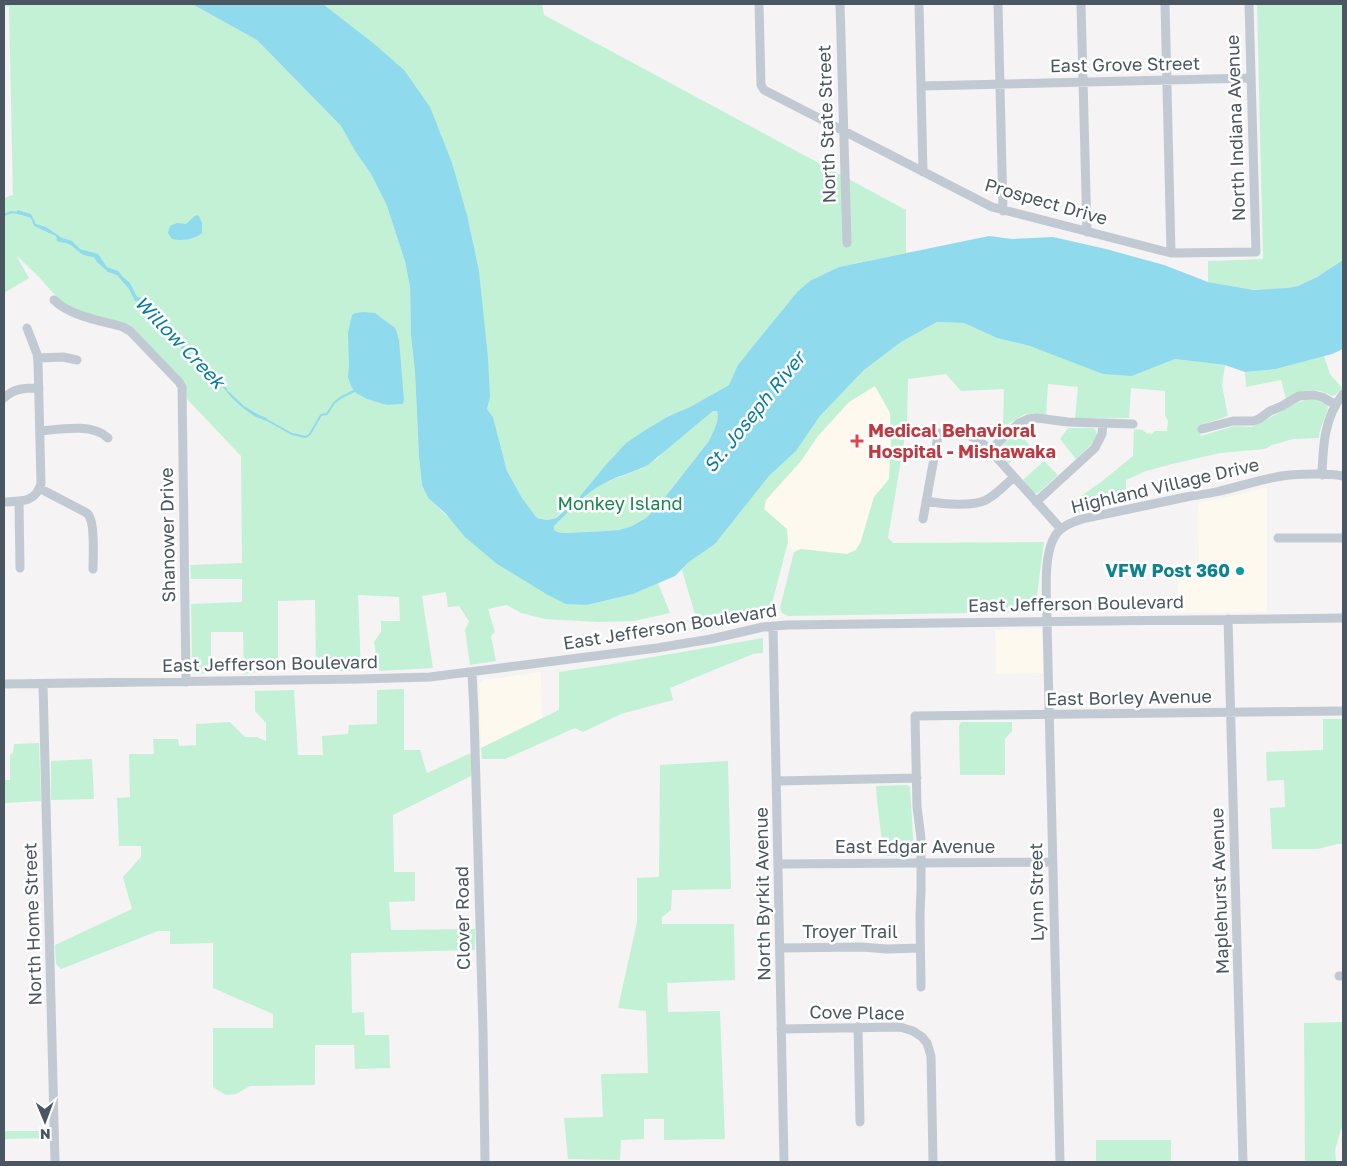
<svg xmlns="http://www.w3.org/2000/svg" width="1347" height="1166" viewBox="0 0 1347 1166" font-family="'Golos Text',sans-serif">
  <style>
    .commercial { fill: #fdf9ef }
    .green { fill: #c3f1d5 }
    .water { fill: #90daee; fill-rule: evenodd }
    .lines { fill: none; stroke-linecap: round; stroke-linejoin: round }
    .stream { stroke: #90daee; stroke-width: 2 }
    .minor { stroke: #c1cad2; stroke-width: 9 }
    .health-dot { fill: #e0444e; stroke: #fff; stroke-width: 2 }
    .culture-dot { fill: #0f9aa8; stroke: #fff; stroke-width: 2 }
    .labels { text-anchor: middle; stroke-width: 5; stroke-linejoin: round; paint-order: stroke }
    .street-label { font-size: 18px; fill: #4a5661; stroke: #fff }
    .health-label { font-size: 18px; font-weight: bold; fill: #be3a42; stroke: #fff; text-anchor: start }
    .park-label { font-size: 18px; fill: #17864f; stroke: #fff }
    .culture-label { font-size: 18px; font-weight: bold; fill: #0d838f; stroke: #fff; text-anchor: end }
    .water-label { font-size: 19px; font-style: italic; fill: #0c7c9b; stroke: #fff }
  </style>
  <rect width="100%" height="100%" fill="#f5f3f3"/>
  <path class="commercial" d="M875 386 890 413 891 440 889 479 874 497 861 541 856 550 847 554 801 549 794 552 788 542 787 529 764 509 766 500 801 461 818 436 849 402Z
    M1267 487V612L1178 613V574L1199 573 1198 503 1233 496Z
    M1042 629 1043 673 996 674 995 630Z
    M541 672 542 718 481 748 479 683 483 680Z"/>
  <path class="green" d="M4 4H192L257 40 341 126 355 151 371 174 387 206 406 261 410 287 411 336 415 372 419 457 422 485 428 498 497 564 546 594 587 605 633 594 658 583 670 613 634 621 598 622 545 619 521 613 507 605 488 609 495 632 491 636 496 661 470 665 465 630 469 621 459 606 448 607 446 592 422 596 433 668 379 671 374 642 381 632V621H400L399 597 358 595 361 671H316L315 600 278 601V671H261L244 674 243 632H211V673L195 674 192 671 191 604 242 602V579H191L190 565 242 563 241 456 187 399 179 382 134 333 97 319 60 301 39 277 16 255 29 278 4 293V199L9 196 13 195 9 7 4 6Z
    M323 4H542L544 15 906 210V253L839 267 797 292 783 309 729 385 690 407 669 416 604 467 576 501 555 518 547 520 537 518 522 498 507 471 493 417 487 409 488 404 372 42Z
    M1257 4H1343V260C1329 269 1316 279 1300 285 1270 296 1238 287 1208 282V261L1263 259Z
    M937 322 964 323 997 338 1030 346 1132 376 1175 359 1225 365 1222 385 1228 416 1198 426 1201 436 1234 426 1252 427 1297 403 1306 400H1317L1328 406C1327 417 1319 427 1319 438L1293 439 1272 445 1265 449 1220 453 1172 464 1146 471 1126 480V503L1079 513 1074 501 1101 482 1133 456 1134 429 1143 430 1146 433 1152 434 1155 431H1167L1168 421 1165 415V391L1131 388 1129 418H1075L1078 387 1048 384 1046 415 1025 414 1003 427 1004 389 961 391 946 374 908 379 907 424 888 538 893 543 1044 542 1035 610 1033 612 788 616 782 613 780 608 794 552 801 549 847 554 856 550 861 541 874 497 889 479 891 440 890 413 875 386 849 402 818 436 801 461 766 500 764 509 787 529 788 542 769 615 700 631 682 570 689 562 715 544 769 476 796 451 820 416 864 370 901 342Z
    M1324 356 1330 374 1342 388 1335 395 1332 396C1316 386 1301 390 1286 399L1281 380 1246 387 1245 372 1276 369Z
    M713 411H717C720 420 713 432 709 441L658 506 646 518 632 526 619 530 606 531 565 533 556 532 554 530V526L587 494 601 484 641 469 658 458 666 449Z
    M1068 428H1092L1095 429 1097 434 1093 443 1076 459 1060 439Z
    M1018 431 1030 446 1008 464 999 453V448Z
    M1044 461 1058 475 1038 493H1034L1023 480Z
    M763 638V653L753 654 670 688 673 700 621 714 583 732 575 728 505 759H482L481 748 559 710V672L612 664Z
    M404 689V750H420L427 773 471 753V776L393 815 394 872H415V901L389 902 391 930 475 929V950L351 953 352 1013 364 1012 365 1035H389L390 1068 355 1069 354 1045H315V1085L250 1086 236 1094 226 1095 213 1087V1028H273V1014L213 988V943L170 944V931H158L61 969 56 964 55 945 132 909 123 877 141 857V846H119L117 798 130 797 129 754H154L153 739H178L179 746 196 745V724L230 722 245 737H257L266 741V723L255 711V691L294 690 298 755H323L322 736 348 734 349 725 377 724V690Z
    M1323 719H1343V844H1337L1318 849H1272L1270 808 1285 807 1284 780 1267 781 1266 752 1323 750Z
    M961 722H1012V731L1005 739V775H960L959 726Z
    M39 743 41 801 5 803 4 839V780H10V755L13 752 14 744Z
    M92 759 94 799 51 800V761Z
    M728 761 731 889 672 890 671 910 662 917V924H734L735 980 667 983 668 1012 720 1011 725 1139 664 1140V1119H644V1139L621 1140 620 1160 568 1159 564 1118 603 1117 601 1074 648 1073 646 1011 618 1008 637 922V878L659 877 660 765Z
    M907 785 910 787 914 854 911 856H883C882 832 877 810 876 786Z
    M1343 1022V1127L1341 1129 1335 1150 1336 1162H1305L1304 1023Z
    M4 1131H49V1138L4 1139Z
    M1096 1140H1171V1162H1096Z"/>
  <path class="water" d="M192 4H323L372 42 404 70 430 107 452 163 467 215 479 271 488 358 490 397 487 409 493 417 507 471 522 498 537 518 547 520 556 518 576 501 604 467 626 443 647 429 669 416 690 407 729 385 738 365 797 292 810 281 839 267 989 236 1012 239 1053 237 1106 249 1164 265 1208 282 1254 290 1288 288 1298 286 1317 277 1343 260V349L1332 354 1276 369 1245 372 1225 365 1175 359 1132 376 1103 374 1030 346 997 338 964 323 937 322 901 342 864 370 820 416 796 451 769 476 715 544 689 562 675 576 633 594 587 605 566 604 546 594 497 564 465 537 445 513 428 498 422 485 419 457 415 372 411 336 410 287 405 261 387 206 371 174 355 151 341 126 257 40ZM713 411H717C720 420 713 432 709 441L658 506 646 518 632 526 619 530 606 531 565 533 557 532 554 530V526C569 512 583 495 601 485 616 476 633 473 648 465Z
    M17 210 31 214 36 224 46 227 62 238 72 241 80 249 98 254 107 267 118 271 123 277 130 283 137 297 145 299 157 315 164 319 172 332 181 341 196 362 225 385 228 391 244 406 259 415 267 418 266 421 254 416 243 408 232 398 222 386 195 365 186 356 179 344 169 334 162 323 158 319 151 315 144 305 141 302 135 301 129 289 117 275 108 272 97 262 94 257C79 256 79 250 69 244 65 242 61 243 57 241L56 236 34 226 31 218 25 216 17 214Z
    M196 215 199 216 202 223V233C194 240 182 241 172 239L168 233 170 226 177 223 186 224Z
    M363 312 375 313 395 328 396 330 399 340 404 400 403 404 387 405 367 399 356 393 351 386 348 377 349 365 348 333 352 315 355 313Z"/>
  <g class="lines">
    <path class="stream" d="M4 215 11 212 18 213
      M265 419 292 434 306 437 310 434 321 415 327 414 334 403 340 398 354 391"/>
    <path class="minor" d="M759 4 761 85 764 90 992 207 1171 253 1256 252 1249 4
      M840 4 847 243
      M919 4 923 172
      M998 4 1003 211
      M1081 4 1087 232
      M1165 4 1171 253
      M921 86 1251 78
      M54 300C70 316 102 321 123 327L130 331 179 382 182 387 186 682
      M38 358 63 357 77 360
      M4 398C14 388 25 388 39 388
      M1202 429 1233 421H1253L1259 419 1270 411 1282 406 1299 396 1314 395 1322 397 1336 405
      M40 431C60 429 93 423 108 438
      M990 450 1019 423 1028 419 1037 418 1068 422 1133 424
      M1322 475C1323 446 1324 418 1343 394
      M39 488 85 512C88 514 89 514 90 518 95 528 93 557 93 569
      M19 501 20 568
      M926 501C941 504 972 507 986 500 996 495 1005 485 1014 477
      M4 502C21 501 35 503 41 484L38 362 37 354 27 328
      M1036 502 1095 448 1102 434 1103 423
      M923 519 938 436 940 433C950 430 967 434 977 439 981 442 986 446 990 450L1061 529
      M1278 538H1343
      M1228 619 1243 1162
      M773 626 784 1162
      M472 672 474 713 483 1030 485 1162
      M4 684 360 679 430 677 657 648 711 639 763 627 787 625 1343 618
      M43 684 55 1162
      M777 781 917 778
      M779 864 1052 862
      M780 948 861 947 887 949 920 948
      M1339 976H1343
      M921 987 920 916 921 890V838L917 807 915 716 1343 711
      M858 1027 860 1122
      M781 1029 900 1027 913 1031 922 1037 927 1043 931 1056 933 1162
      M1060 1162 1047 621C1047 597 1041 545 1061 529 1075 518 1098 516 1115 512 1139 507 1162 502 1186 497 1197 495 1208 494 1220 491 1243 486 1266 477 1290 475 1306 474 1328 473 1343 476"/>
  </g>
  <path class="health-dot" d="M854.5 433.5h5v5h5v5h-5v5h-5v-5h-5v-5h5z"/>
  <circle class="culture-dot" cx="1240" cy="571" r="5"/>
  <g class="labels">
    <g class="street-label">
      <text transform="translate(1125 65) rotate(-1)" y="6">East Grove Street</text>
      <text transform="translate(827 124) rotate(-92)" y="6">North State Street</text>
      <text transform="translate(1236 128) rotate(-92)" y="6">North Indiana Avenue</text>
      <text transform="translate(1046 202) rotate(16)" y="6">Prospect Drive</text>
      <text transform="translate(1165 486) rotate(-13)" y="6">Highland Village Drive</text>
      <text transform="translate(168 535) rotate(-91)" y="6">Shanower Drive</text>
      <text transform="translate(1076 604) rotate(-1)" y="6">East Jefferson Boulevard</text>
      <text transform="translate(670 627) rotate(-9)" y="6">East Jefferson Boulevard</text>
      <text transform="translate(270 664) rotate(-1)" y="6">East Jefferson Boulevard</text>
      <text transform="translate(1129 698) rotate(-1)" y="6">East Borley Avenue</text>
      <text x="915" y="853">East Edgar Avenue</text>
      <text transform="translate(1220 891) rotate(-92)" y="6">Maplehurst Avenue</text>
      <text transform="translate(1037 892) rotate(-91)" y="6">Lynn Street</text>
      <text transform="translate(763 894) rotate(-91)" y="6">North Byrkit Avenue</text>
      <text transform="translate(463 918) rotate(-91)" y="6">Clover Road</text>
      <text transform="translate(33 924) rotate(-92)" y="6">North Home Street</text>
      <text x="850" y="938">Troyer Trail</text>
      <text transform="translate(857 1013) rotate(1)" y="6">Cove Place</text>
    </g>
    <g class="health-label">
      <text x="868" y="437">Medical Behavioral<tspan x="868" dy="21">Hospital - Mishawaka</tspan></text>
    </g>
    <g class="park-label">
      <text x="620" y="510">Monkey Island</text>
    </g>
    <g class="culture-label">
      <text x="1230" y="577">VFW Post 360</text>
    </g>
    <g class="water-label">
      <text transform="translate(180 342) rotate(46)" y="7">Willow Creek</text>
      <text transform="translate(754 412) rotate(-51)" y="7">St. Joseph River</text>
    </g>
  </g>
  <rect width="1347" height="1166" fill="none" stroke="#4a5661" stroke-width="10"/>
  <g transform="translate(45 1121) rotate(179)" stroke="#ffffff" stroke-width="4" paint-order="stroke">
  <path d="M0-4L9 19L0 12L-9 19Z" fill="#4a5661"/>
  <text y="-8" font-size="14" font-weight="bold" text-anchor="middle" fill="#4a5661">N</text>
  </g>
</svg>
